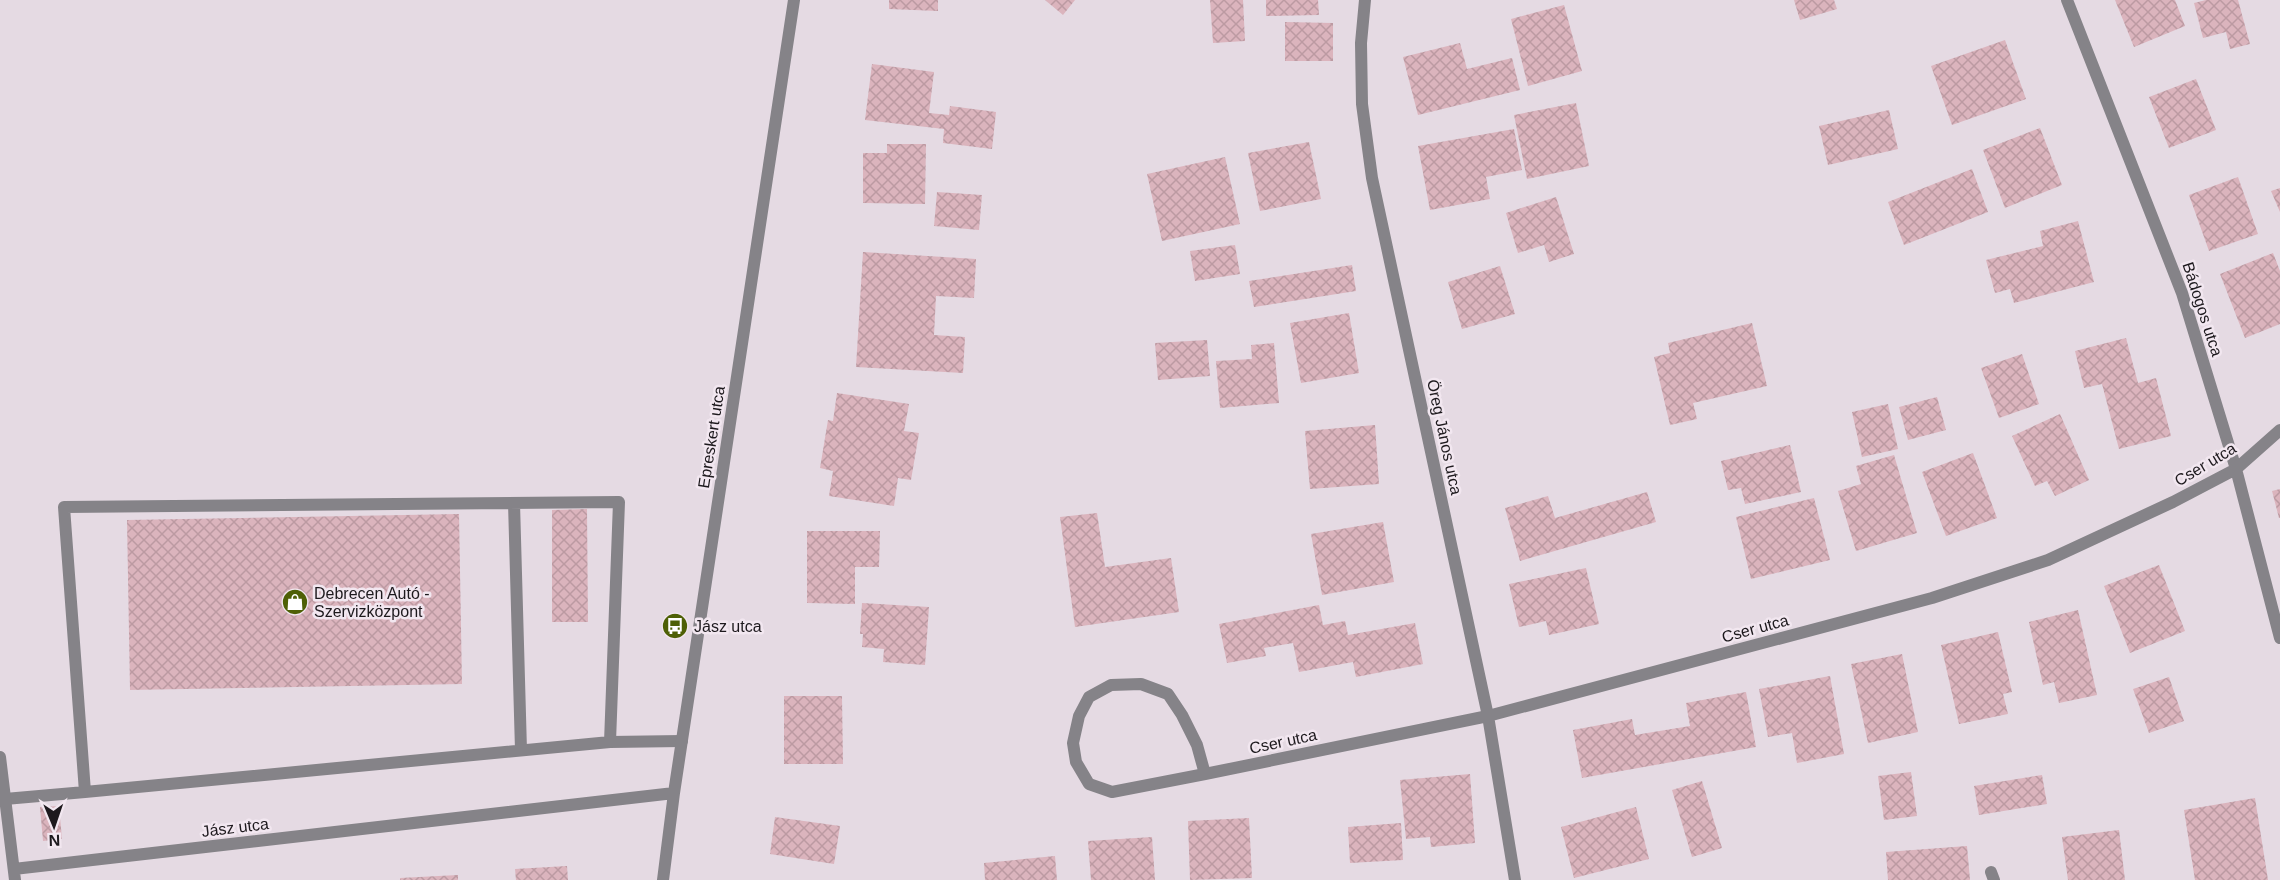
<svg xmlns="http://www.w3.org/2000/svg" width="2280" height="880" viewBox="0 0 2280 880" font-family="Arial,sans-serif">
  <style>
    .building { fill: url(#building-cross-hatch) }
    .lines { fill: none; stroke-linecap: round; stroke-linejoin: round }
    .service { stroke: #858388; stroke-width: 12 }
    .minor { stroke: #858388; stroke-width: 12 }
    .labels { text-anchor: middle; stroke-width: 5; stroke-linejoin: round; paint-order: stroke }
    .street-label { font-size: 16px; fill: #1d191d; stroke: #f2e7f0 }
    .poi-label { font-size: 16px; fill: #1d191d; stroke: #f2e7f0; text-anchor: start }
  </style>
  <defs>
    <pattern id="building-cross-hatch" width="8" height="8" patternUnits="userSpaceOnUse" patternTransform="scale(1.5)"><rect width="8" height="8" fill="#dbb4bd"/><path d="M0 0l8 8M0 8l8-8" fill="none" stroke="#bc9aa2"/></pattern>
  </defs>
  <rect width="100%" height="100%" fill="#e5dae3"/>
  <path class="building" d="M889 0H938V11L889 9Z
    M1045 0H1075L1063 15Z
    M1210 0H1243L1245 41 1213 43Z
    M1266 0H1318L1319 15 1266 16Z
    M1794 0H1834L1837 9 1800 20Z
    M2115 0H2175L2185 26 2134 47Z
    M2206 0H2238L2250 44 2230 49 2226 32 2203 38 2194 3Z
    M1564 5 1582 71 1528 86 1511 19Z
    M1285 22 1333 23V61H1285Z
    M2005 40 2026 99 1952 125 1931 66Z
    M1460 43 1467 69 1512 58 1520 90 1418 115 1403 57Z
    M872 64 934 72 929 113 949 115 950 106 996 112 992 149 943 143 944 129 865 120Z
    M2196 79 2216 130 2169 148 2149 97Z
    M1576 103 1589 166 1527 179 1514 115Z
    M1889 110 1898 149 1828 165 1819 126Z
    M2040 128 2062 185 2005 208 1983 150Z
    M1514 129 1522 170 1486 177 1490 199 1430 210 1418 146Z
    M1309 142 1321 199 1260 211 1248 153Z
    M887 144H926L925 204 863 203V153H887Z
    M1225 157 1240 224 1162 241 1147 174Z
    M1972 169 1988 212 1904 245 1888 202Z
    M2238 177 2258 234 2209 251 2189 195Z
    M2280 188V212L2271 191Z
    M937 192 982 195 979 230 934 226Z
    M1556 197 1574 254 1549 262 1544 245 1518 253 1506 213Z
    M2078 221 2094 282 2014 303 2010 289 1995 293 1986 260 2043 246 2040 231Z
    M1235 245 1240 274 1195 281 1190 251Z
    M863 252 976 259 974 298 936 296 934 335 965 337 963 373 856 367Z
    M2273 253 2280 271V324L2245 338 2220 274Z
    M1352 265 1356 291 1254 307 1249 281Z
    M1500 266 1515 314 1462 329 1448 282Z
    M1349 313 1359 373 1301 383 1290 323Z
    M1752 323 1767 386 1693 403 1697 419 1670 425 1654 357 1670 353 1668 343Z
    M2126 338 2138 383 2156 378 2171 436 2119 449 2102 384 2084 388 2075 351Z
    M1207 340 1210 376 1158 380 1155 343Z
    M1274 343 1279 403 1220 408 1216 361 1252 359 1251 345Z
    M2022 354 2039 404 1999 418 1981 368Z
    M837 393 909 404 904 431 919 433 911 480 898 478 894 506 829 496 833 471 820 468 828 420 833 421Z
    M1937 397 1946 430 1908 440 1899 407Z
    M1888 404 1898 449 1862 457 1852 412Z
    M2060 414 2089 480 2055 496 2047 481 2035 486 2012 436Z
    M1375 425 1379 484 1310 489 1305 431Z
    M1790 445 1801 492 1745 504 1741 488 1728 490 1721 461Z
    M1973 453 1997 518 1946 536 1922 472Z
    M1894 455 1917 533 1856 551 1838 491 1861 484 1856 466Z
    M2280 489V518H2279L2272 491Z
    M1647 492 1656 522 1520 561 1505 508 1548 496 1555 518Z
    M1814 498 1830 560 1751 579 1736 517Z
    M587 509 588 622H552V510Z
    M1097 513 1105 567 1171 558 1179 612 1075 627 1060 517Z
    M459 514 462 684 130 690 127 520Z
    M1383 522 1394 582 1322 595 1311 534Z
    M807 531H880L879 567H855V604L807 603Z
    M2159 565 2185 631 2130 653 2104 586Z
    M1586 568 1599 624 1549 635 1546 621 1519 627 1509 584Z
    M862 603 929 607 925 665 883 662 884 649 862 647 863 634H860Z
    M1319 605 1323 625 1345 621 1348 635 1415 623 1423 664 1356 677 1353 662 1299 672 1293 643 1264 648 1266 656 1227 663 1219 624Z
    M2078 610 2097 695 2059 703 2054 682 2043 685 2029 622Z
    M1998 632 2012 692 2003 694 2008 714 1959 724 1941 645Z
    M1902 654 1918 732 1868 743 1851 664Z
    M1830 676 1844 754 1797 763 1792 733 1768 737 1759 689Z
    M2169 677 2184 721 2149 733 2133 689Z
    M1746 692 1756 747 1582 778 1573 730 1632 719 1635 735 1690 726 1686 703Z
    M784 696H842L843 764H784Z
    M1911 772 1917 816 1884 820 1878 776Z
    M1470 774 1475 843 1431 847 1430 837 1406 839 1400 780Z
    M2042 775 2047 804 1979 815 1974 786Z
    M1702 781 1722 848 1692 857 1672 790Z
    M2255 798 2268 880H2195L2184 810Z
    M59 806 62 839 43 841 40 807Z
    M1636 807 1649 859 1574 878 1561 827Z
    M775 817 840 826 834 864 770 854Z
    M1249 818 1252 878 1190 880 1188 821Z
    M1401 823 1403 860 1350 863 1348 827Z
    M2119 830 2125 880H2068L2062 837Z
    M1152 837 1155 880H1091L1088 841Z
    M1967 846 1970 880H1888L1886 852Z
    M1055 856 1057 880H985L984 863Z
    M567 866 568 880H516L515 869Z
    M458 875V880H400V878Z"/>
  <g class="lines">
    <path class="service" d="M514 503 521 750
      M610 742 682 741
      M5 799 85 792 610 742 619 502 64 507 85 792"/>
    <path class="minor" d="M1365 0 1361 43 1362 104 1372 178 1488 716 1515 880
      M2067 0 2182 293 2236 469 2280 638
      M0 757 15 880
      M1205 774 1197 745 1182 715 1168 694 1141 684 1111 685 1089 697 1079 716 1073 743 1076 762 1089 784 1112 792 1205 774 1488 716 1932 598 2048 560 2173 502 2236 469 2280 430
      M14 869 674 793
      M1991 872 1994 880
      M663 880 674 793 794 0"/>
  </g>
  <defs>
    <g id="shop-disc" transform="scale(1.35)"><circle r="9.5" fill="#4e6006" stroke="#f2e7f0"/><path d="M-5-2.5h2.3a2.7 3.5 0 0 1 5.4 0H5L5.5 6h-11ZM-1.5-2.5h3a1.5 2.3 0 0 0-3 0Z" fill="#fff"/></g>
    <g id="bus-disc" transform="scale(1.35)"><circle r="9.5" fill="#4e6006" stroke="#f2e7f0"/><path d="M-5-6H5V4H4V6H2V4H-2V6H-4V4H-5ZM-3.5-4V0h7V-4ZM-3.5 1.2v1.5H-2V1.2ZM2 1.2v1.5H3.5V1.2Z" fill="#fff"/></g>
  </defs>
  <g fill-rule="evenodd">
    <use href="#shop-disc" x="295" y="602"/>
    <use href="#bus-disc" x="675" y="626"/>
  </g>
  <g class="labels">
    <g class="street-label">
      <text transform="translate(2203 309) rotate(72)" y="6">Bádogos utca</text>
      <text transform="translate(711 437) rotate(-81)" y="6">Epreskert utca</text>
      <text transform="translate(1445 437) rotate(78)" y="6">Öreg János utca</text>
      <text transform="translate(2205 464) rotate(-31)" y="6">Cser utca</text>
      <text transform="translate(1755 628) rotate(-15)" y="6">Cser utca</text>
      <text transform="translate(1283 741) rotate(-12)" y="6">Cser utca</text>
      <text transform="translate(235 827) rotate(-7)" y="6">Jász utca</text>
    </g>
    <g class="poi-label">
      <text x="314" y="599">Debrecen Autó -<tspan x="314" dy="18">Szervizközpont</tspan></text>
      <text x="694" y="632">Jász utca</text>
    </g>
  </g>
  <g transform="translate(54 826) rotate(178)" stroke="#f2e7f0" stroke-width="4.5" paint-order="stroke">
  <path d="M0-4.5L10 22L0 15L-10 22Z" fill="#1d191d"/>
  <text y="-9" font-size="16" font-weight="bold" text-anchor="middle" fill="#1d191d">N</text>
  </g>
</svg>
